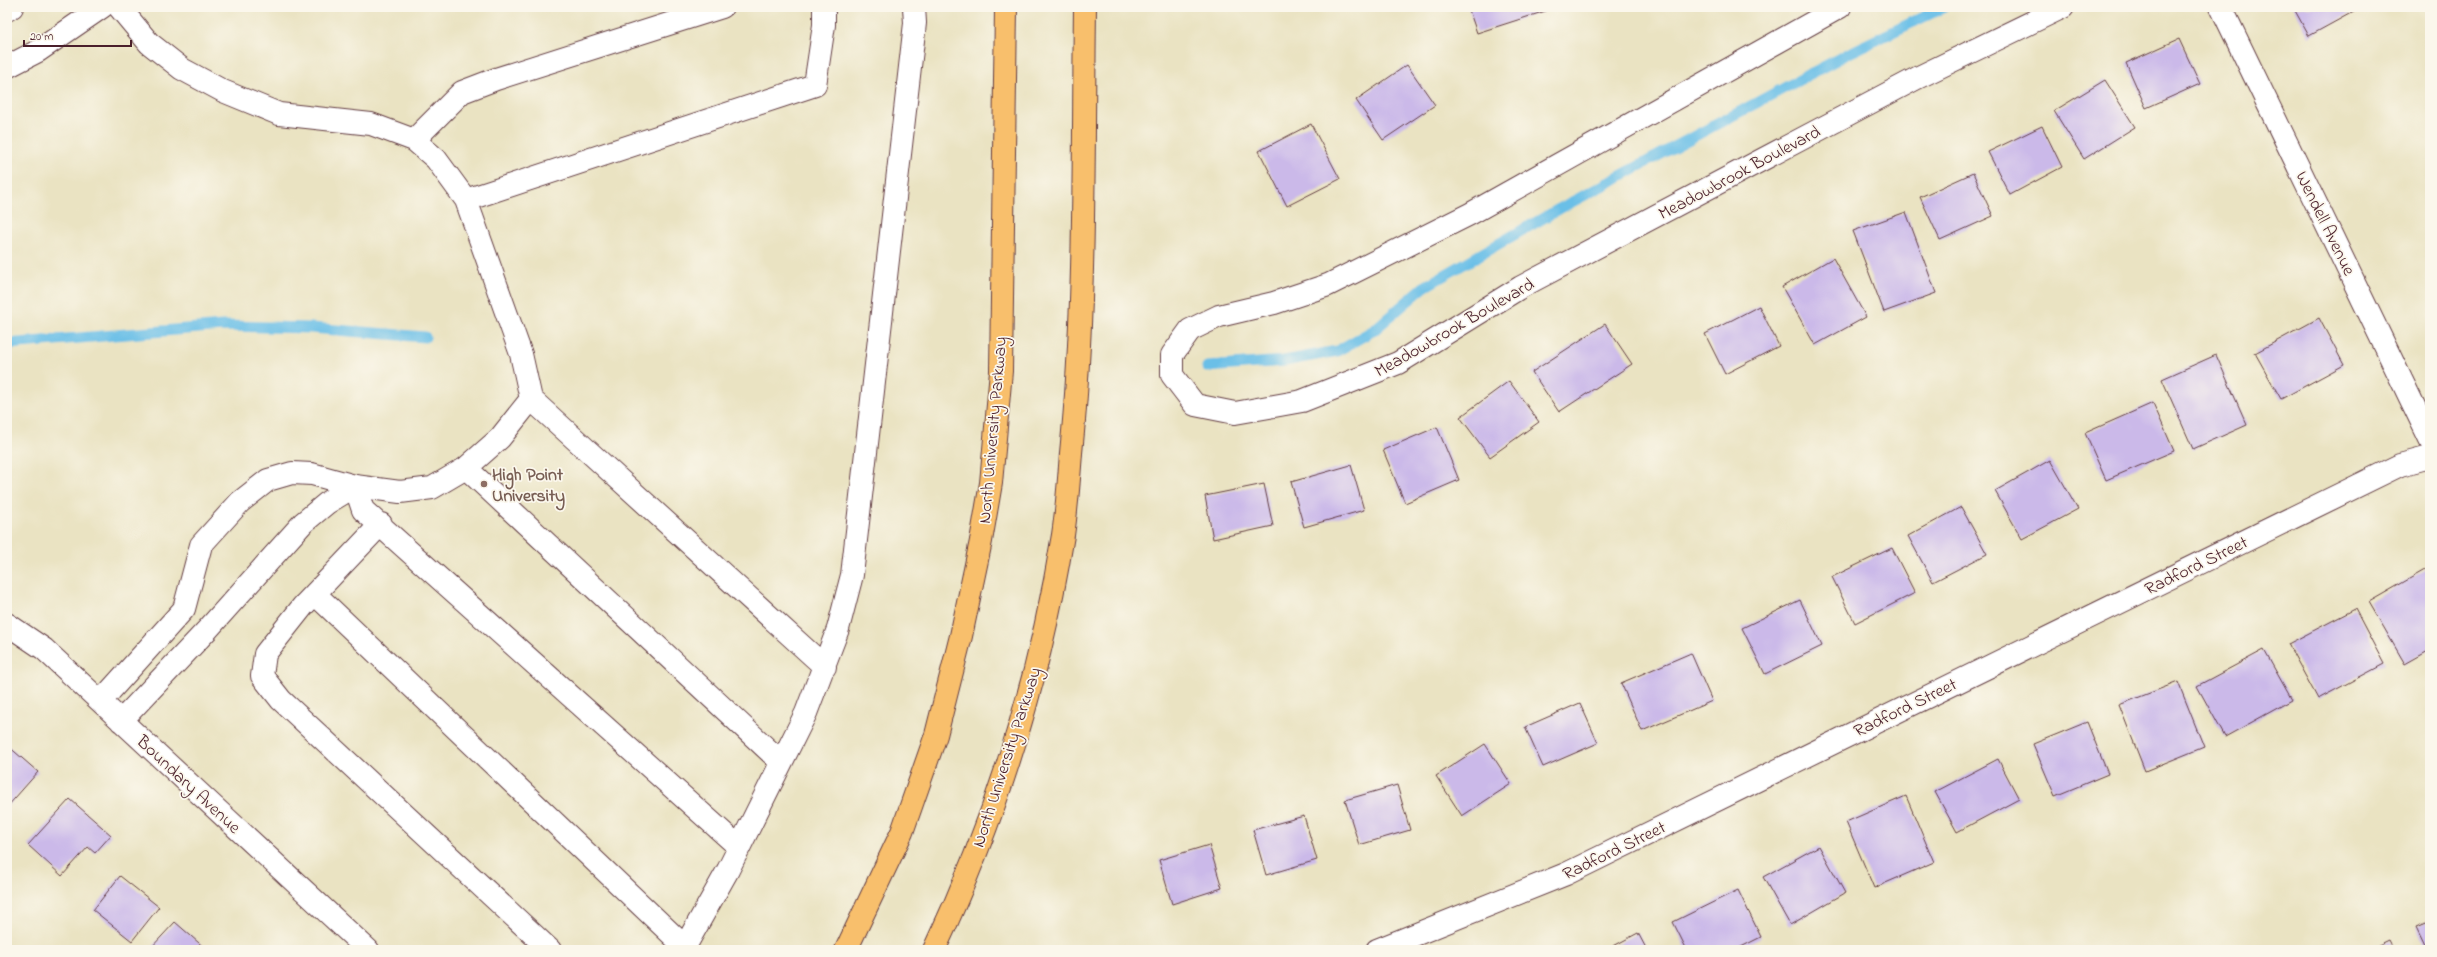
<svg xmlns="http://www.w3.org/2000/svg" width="2437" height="957" viewBox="0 0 2437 957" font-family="'Indie Flower',sans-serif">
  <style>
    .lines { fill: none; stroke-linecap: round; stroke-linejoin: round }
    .stream { stroke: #6abfe7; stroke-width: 11 }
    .building { fill: #cbb9e9 }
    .minor-casing { stroke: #623c42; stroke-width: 24 }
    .major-casing { stroke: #623c42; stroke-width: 24 }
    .minor { stroke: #fff; stroke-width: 22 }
    .major { stroke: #f8bf6c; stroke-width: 22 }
    .education-dot { fill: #8d6e63; stroke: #fbf7ec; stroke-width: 1.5 }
    .labels { text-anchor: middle; stroke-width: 3.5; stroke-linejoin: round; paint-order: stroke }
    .street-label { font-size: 18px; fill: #4a1f2b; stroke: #fbf7ec }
    .education-label { font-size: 18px; font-weight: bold; fill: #785e54; stroke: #fbf7ec; text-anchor: start }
  </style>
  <rect width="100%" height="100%" fill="#fbf7ec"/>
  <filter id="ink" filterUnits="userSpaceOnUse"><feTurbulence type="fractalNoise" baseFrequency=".025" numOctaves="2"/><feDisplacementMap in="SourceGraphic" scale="8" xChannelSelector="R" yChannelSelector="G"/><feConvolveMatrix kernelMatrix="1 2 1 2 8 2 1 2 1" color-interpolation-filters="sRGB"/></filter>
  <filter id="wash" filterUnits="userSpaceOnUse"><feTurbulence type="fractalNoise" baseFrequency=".012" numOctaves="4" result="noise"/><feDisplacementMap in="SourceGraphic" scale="16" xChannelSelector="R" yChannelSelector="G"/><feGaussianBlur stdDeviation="0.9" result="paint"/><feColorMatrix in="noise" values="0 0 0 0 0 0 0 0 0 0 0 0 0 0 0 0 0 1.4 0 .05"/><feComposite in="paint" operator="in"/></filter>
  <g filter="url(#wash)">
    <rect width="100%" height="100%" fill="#eae3c2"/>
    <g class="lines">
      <path class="stream" d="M7 344 223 326 311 328 425 337
        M1207 367 1284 361 1337 351 1374 330 1424 287 1559 209 1853 51 1944 7"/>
    </g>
    <g id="blocks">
      <path class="building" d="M1468 7H1558L1477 33Z
        M2293 7H2362L2309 36Z
        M2179 39 2200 84 2146 108 2126 63Z
        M1407 65 1435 105 1383 140 1356 100Z
        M2105 80 2135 127 2084 159 2054 111Z
        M1311 124 1340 179 1287 206 1259 151Z
        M2042 126 2062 167 2010 195 1988 152Z
        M1973 173 1993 216 1940 240 1920 197Z
        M1906 212 1936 293 1884 312 1853 231Z
        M1833 258 1866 317 1815 345 1782 287Z
        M1759 306 1779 346 1725 374 1705 334Z
        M2319 318 2344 365 2281 399 2255 353Z
        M1605 324 1632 364 1559 412 1532 372Z
        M2216 355 2247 425 2193 449 2162 379Z
        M1509 381 1539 422 1490 457 1460 417Z
        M2153 403 2174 451 2106 480 2085 433Z
        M1437 427 1459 480 1405 503 1383 450Z
        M2050 460 2078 509 2022 539 1995 491Z
        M1351 465 1364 510 1304 527 1291 482Z
        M1264 484 1273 526 1213 539 1205 496Z
        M1961 507 1987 554 1933 582 1908 536Z
        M1892 548 1915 593 1855 623 1832 577Z
        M2430 567V650L2405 664 2369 602Z
        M1800 600 1822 646 1765 674 1742 628Z
        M2355 609 2384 664 2318 699 2288 644Z
        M2264 650 2292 700 2225 737 2197 686Z
        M1691 653 1712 701 1642 731 1621 683Z
        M2178 682 2204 747 2145 771 2119 705Z
        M1580 703 1598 743 1543 767 1525 727Z
        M2087 722 2108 774 2055 796 2033 744Z
        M1485 744 1511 784 1462 816 1436 776Z
        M7 745 38 772 7 807Z
        M1998 759 2019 799 1957 832 1935 792Z
        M1397 785 1410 830 1359 845 1345 800Z
        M1906 796 1934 862 1874 888 1846 822Z
        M70 799 111 835 95 853 88 847 62 876 28 845Z
        M1304 816 1317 860 1266 875 1253 830Z
        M1209 845 1222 888 1172 904 1159 860Z
        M1819 846 1845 893 1790 925 1763 877Z
        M120 876 159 907 132 941 93 910Z
        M1738 890 1761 937 1735 950H1687L1673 922Z
        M2430 921V950H2427L2416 927Z
        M175 922 207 950H149Z
        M1638 933 1647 950H1606Z
        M2390 940 2395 950H2369Z"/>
    </g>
  </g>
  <g filter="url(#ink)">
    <use href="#blocks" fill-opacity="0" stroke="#623c42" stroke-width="1"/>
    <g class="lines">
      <g class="minor-casing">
        <path id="minor" d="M119 7 149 43 182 69 223 91 279 114 371 124 414 140 436 159 466 200 521 354 531 399 825 667
          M1840 7 1470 214 1328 285 1274 303 1219 316 1190 330 1172 355V375L1195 405 1235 413 1302 401 1398 363 1521 287 1917 78 2063 7
          M2221 7 2430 439
          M7 10 12 7
          M7 67 38 51 102 7
          M414 140 462 92 496 79 722 7
          M466 200 815 85 824 25V7
          M466 468 781 762
          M355 486 363 510 739 847
          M381 524 303 606 265 654 262 676 281 700 550 950
          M315 594 685 947
          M7 624 44 649 368 950
          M101 701 184 609 201 545 240 502 268 480 292 473 312 474 355 486 400 492 432 488 466 468 500 438 531 399
          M121 721 208 629 303 523 327 503 355 486
          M683 950 728 870 806 713 838 629 852 575 915 23 914 7
          M1377 950 1566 874 2400 465 2430 457"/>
      </g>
      <g class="major-casing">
        <path id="major" d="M846 950 902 832 936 735 961 636 981 541 991 483 1001 371 1006 7
          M934 950C996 819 1040 677 1063 535 1067 508 1069 480 1071 453 1086 304 1083 156 1085 7"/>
      </g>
      <use href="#minor" class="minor"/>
      <use href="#major" class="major"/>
    </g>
  </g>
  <circle class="education-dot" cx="484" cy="484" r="4"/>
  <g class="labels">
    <g class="street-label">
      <text transform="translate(1739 172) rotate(-28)" y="6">Meadowbrook Boulevard</text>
      <text transform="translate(2326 223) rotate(64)" y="6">Wendell Avenue</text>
      <text transform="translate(1454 327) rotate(-30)" y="6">Meadowbrook Boulevard</text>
      <text transform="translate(992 430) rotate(-85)" y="6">North University Parkway</text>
      <text transform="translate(2196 565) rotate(-26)" y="6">Radford Street</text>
      <text transform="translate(1905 707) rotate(-26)" y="6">Radford Street</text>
      <text transform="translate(1006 757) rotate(-72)" y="6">North University Parkway</text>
      <text transform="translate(189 784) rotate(43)" y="6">Boundary Avenue</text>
      <text transform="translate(1614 850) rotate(-26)" y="6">Radford Street</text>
    </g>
    <g class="education-label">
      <text x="492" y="480">High Point<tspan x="492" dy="21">University</tspan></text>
    </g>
  </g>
  <rect width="2437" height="957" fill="none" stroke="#fbf7ec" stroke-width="24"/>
  <path d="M24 40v6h107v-6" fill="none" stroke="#4a1f2b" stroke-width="2"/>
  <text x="30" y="40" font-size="12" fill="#4a1f2b" stroke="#fbf7ec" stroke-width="3" paint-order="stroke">20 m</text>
</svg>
